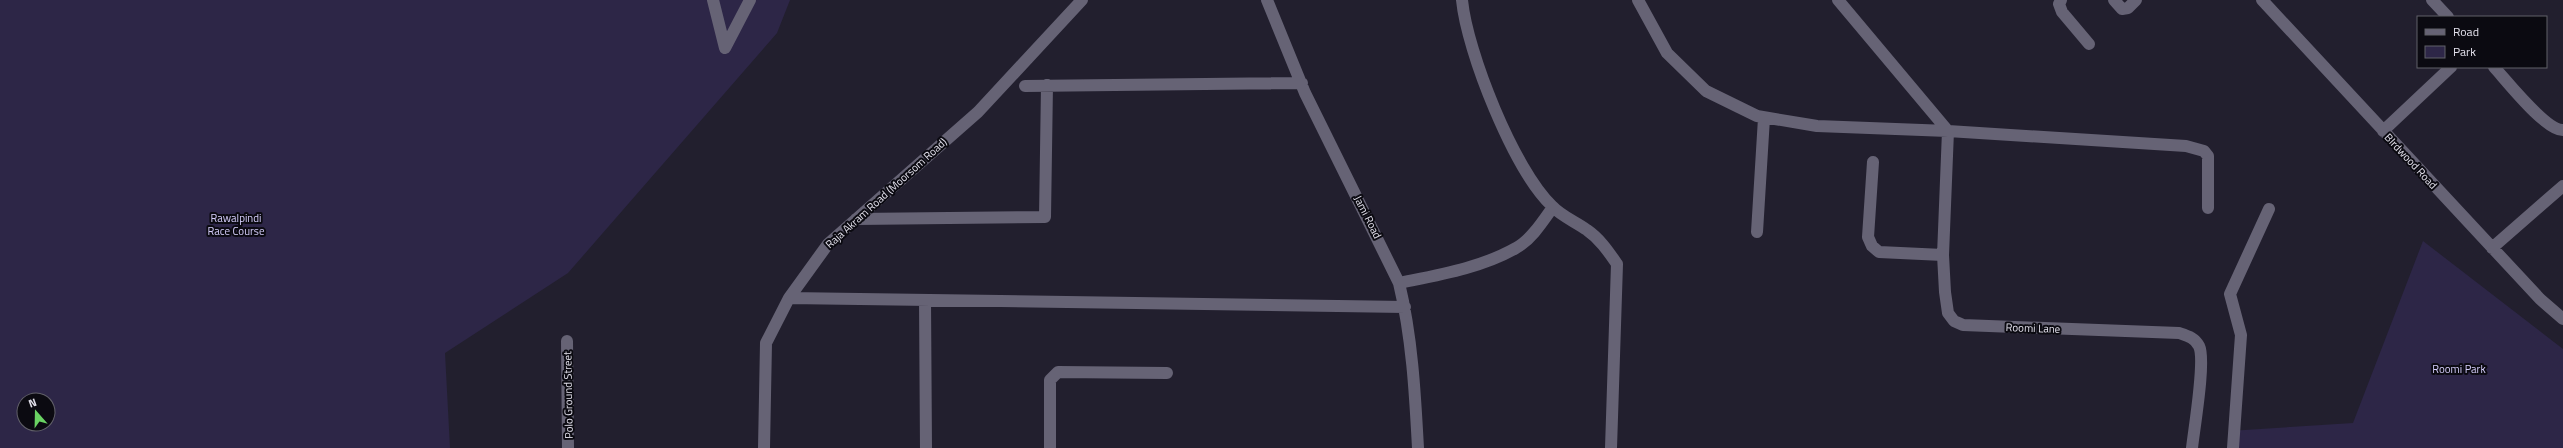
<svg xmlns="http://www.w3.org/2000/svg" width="2563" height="448" viewBox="0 0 2563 448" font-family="'Titillium Web',sans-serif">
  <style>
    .green { fill: #2d2647; fill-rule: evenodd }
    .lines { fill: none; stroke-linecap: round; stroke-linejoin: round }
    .minor { stroke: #666375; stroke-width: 12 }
    .labels { text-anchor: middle; stroke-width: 4; stroke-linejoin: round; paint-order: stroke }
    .street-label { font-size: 11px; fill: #e3e1ec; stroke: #0b0a11 }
    .park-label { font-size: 11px; fill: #d6cffc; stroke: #0b0a11 }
  </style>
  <rect width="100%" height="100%" fill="#221f2e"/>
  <path class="green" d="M0 0H790L777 33 568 273 445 353 450 448H0ZM24 400H48V424H24Z
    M2423 241 2563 349V448H2228L2229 431 2353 423Z"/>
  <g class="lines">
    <path class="minor" d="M713 0 725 48 750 0
      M1267 0 1305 93 1399 283C1412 337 1415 392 1418 448
      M1462 0C1467 52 1514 170 1552 206 1561 216 1576 222 1587 230 1600 239 1608 251 1617 264L1611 448
      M1638 0 1667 53 1706 91 1757 116 1817 126 1948 131 2186 146 2204 151 2208 156V208
      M1838 0 1948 131 1943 255 1945 292 1948 313 1954 321 1963 325 2179 333C2188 336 2195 338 2199 346 2206 360 2194 429 2192 448
      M2061 0 2059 4 2062 12 2089 44
      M2114 0 2122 9 2128 8 2136 0
      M2262 0 2540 299 2563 319
      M2432 0 2448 17
      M2494 67C2506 80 2546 131 2563 130
      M1025 86 1302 83
      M2383 131 2451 67
      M1873 162 1868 237 1872 246 1879 252 1943 255
      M856 219 1045 217 1047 85
      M1757 232 1764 118
      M2492 248 2563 186
      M1399 283C1438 275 1481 268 1516 248 1531 240 1543 221 1553 207
      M789 298 1405 307
      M925 300 926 448
      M567 341 568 448
      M764 448 766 343 789 298 828 244 978 112 1082 0
      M1050 448V380L1058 372 1167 373
      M2233 448 2241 335 2230 294 2269 209"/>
  </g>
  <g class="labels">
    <g class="street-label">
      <text transform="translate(2411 161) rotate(47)" y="4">BIrdwood Road</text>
      <text transform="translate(886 193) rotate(-42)" y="4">Raja Akram Road (Moorsom Road)</text>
      <text transform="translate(1368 217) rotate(63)" y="4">Jami Road</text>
      <text transform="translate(2033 328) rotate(2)" y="4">Roomi Lane</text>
      <text transform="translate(568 395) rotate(-91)" y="4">Polo Ground Street</text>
    </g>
    <g class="park-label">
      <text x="236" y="222">Rawalpindi<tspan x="236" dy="13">Race Course</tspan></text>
      <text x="2459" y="373">Roomi Park</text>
    </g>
  </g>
  <rect x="2417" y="16" width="130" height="52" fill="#0b0a11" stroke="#616069"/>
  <rect x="2425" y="29" width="20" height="6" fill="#666375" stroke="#616069"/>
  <text x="2453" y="36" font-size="12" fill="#e3e1ec">Road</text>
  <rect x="2425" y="46" width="20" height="12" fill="#2d2647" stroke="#616069"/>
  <text x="2453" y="56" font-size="12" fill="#e3e1ec">Park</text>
  <g transform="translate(36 412) rotate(340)"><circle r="19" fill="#0b0a11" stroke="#616069"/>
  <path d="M0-3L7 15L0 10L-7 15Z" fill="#6ad363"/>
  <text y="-6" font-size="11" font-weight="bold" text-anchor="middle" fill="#e3e1ec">N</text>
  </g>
</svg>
